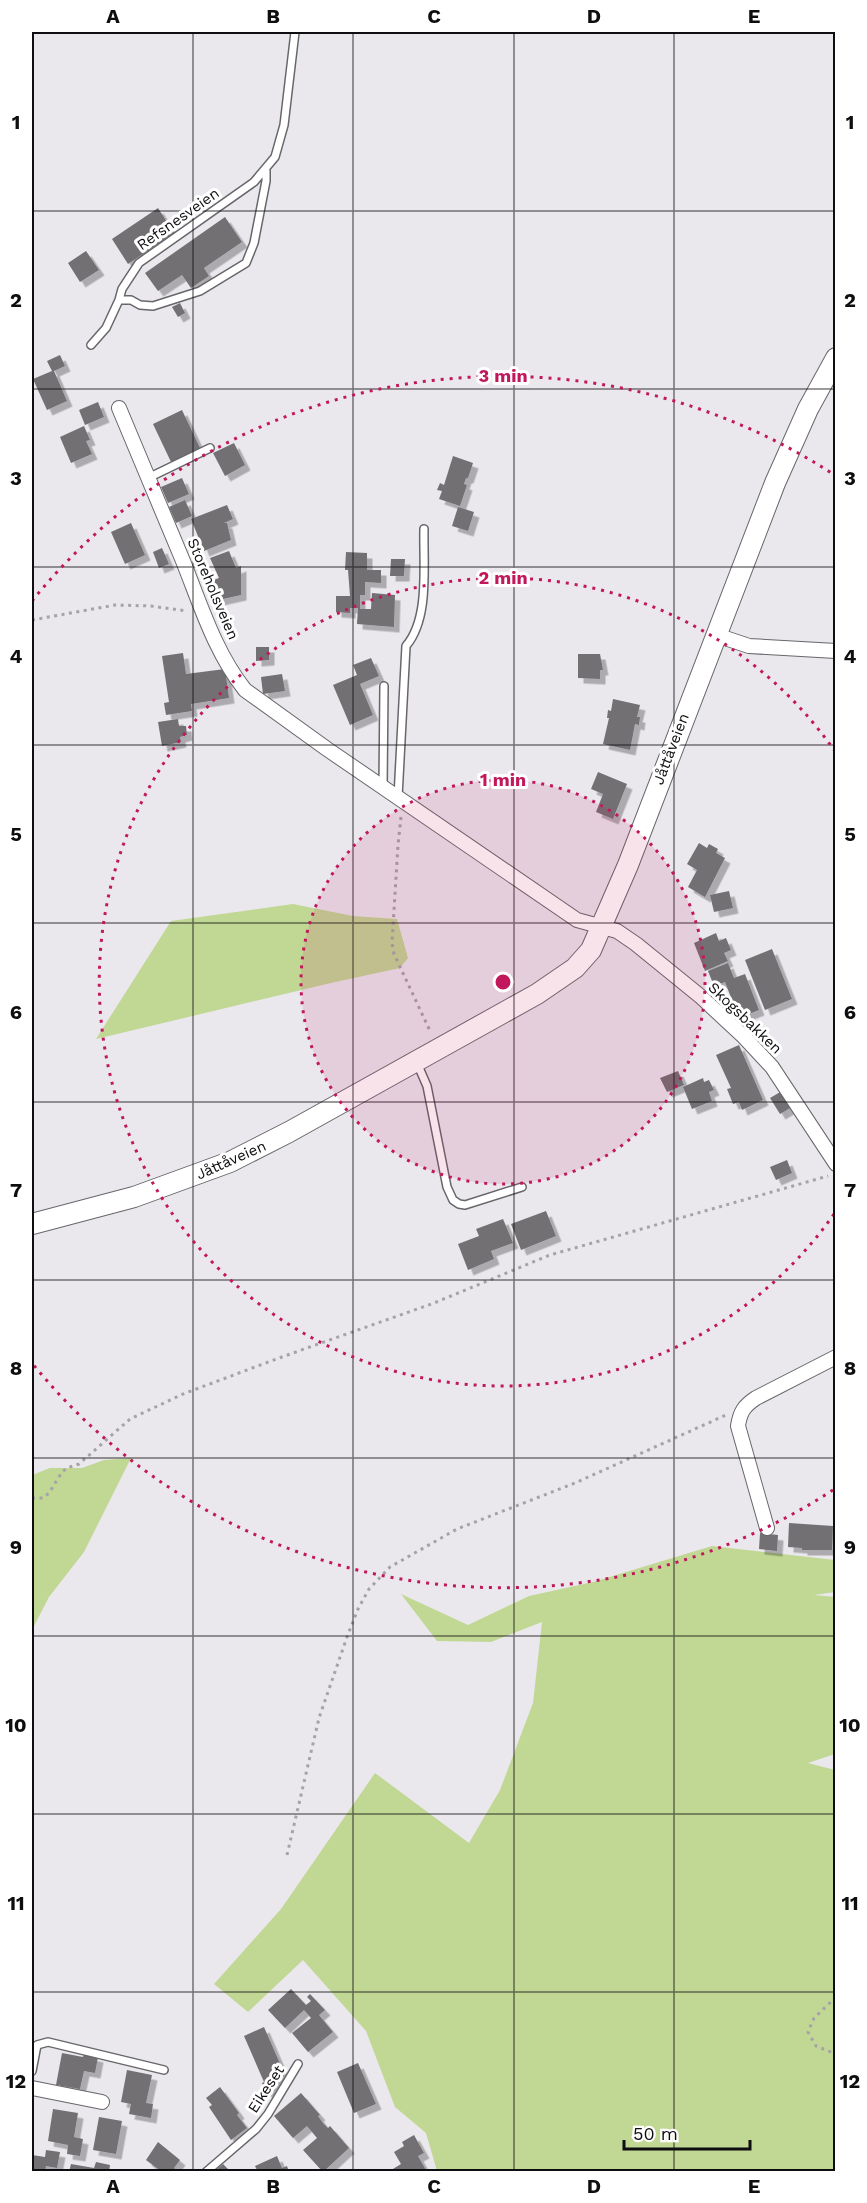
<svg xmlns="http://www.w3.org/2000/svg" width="867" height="2203" viewBox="0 0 867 2203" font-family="'Work Sans',sans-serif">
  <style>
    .green { fill: #c1d794 }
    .building { fill: #737073; filter: url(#shadow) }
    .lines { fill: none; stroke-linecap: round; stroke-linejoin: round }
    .lane-casing { stroke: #67666a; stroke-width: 10 }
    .street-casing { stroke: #67666a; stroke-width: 16 }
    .secondary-casing { stroke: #67666a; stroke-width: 22 }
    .path { stroke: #a5a3a7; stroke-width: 3; stroke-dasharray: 3 4.5; stroke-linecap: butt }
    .lane { stroke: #fff; stroke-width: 7 }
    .street { stroke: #fff; stroke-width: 14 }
    .secondary { stroke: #fff; stroke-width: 20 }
    .grid { fill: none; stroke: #0e0d0f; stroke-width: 1.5; stroke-opacity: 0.55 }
    .ring { fill: none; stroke: #c2185b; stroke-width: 3; stroke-dasharray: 3 6 }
    .labels { text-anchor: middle; stroke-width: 6; stroke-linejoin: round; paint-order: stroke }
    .street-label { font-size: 15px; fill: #0e0d0f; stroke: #fff }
    .centre { fill: #c2185b; stroke: #fff; stroke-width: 3 }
    .ring-label { font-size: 18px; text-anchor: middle; font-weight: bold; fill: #c2185b; stroke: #fff; stroke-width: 6; stroke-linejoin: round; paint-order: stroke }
    .neatline { fill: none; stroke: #0e0d0f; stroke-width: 2 }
    .grid-label { font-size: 20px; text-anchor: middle; font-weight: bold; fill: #0e0d0f }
  </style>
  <defs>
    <filter id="shadow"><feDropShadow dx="5.5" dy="5.5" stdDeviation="0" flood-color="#0004"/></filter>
  </defs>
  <rect width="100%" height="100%" fill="#eae8ed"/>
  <path class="green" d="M293 904 353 916 397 919 408 958 400 968 331 983 96 1039 171 921Z
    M131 1458 84 1552 49 1597 32 1630V1475L50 1468H82L104 1460Z
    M712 1546 835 1560V1592L814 1595 835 1597V1754L808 1763 835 1770V2171H437L426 2133 395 2107 366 2031 303 1960 248 2012 214 1984 281 1909 375 1773 469 1843 500 1790 533 1703 542 1622 491 1642 437 1641 401 1594 468 1625 529 1596 593 1582Z"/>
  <path class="building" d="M158 208 174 233 128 264 112 239Z
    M225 217 242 242 204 268 209 276 191 288 182 275 158 291 145 273Z
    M86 251 99 270 80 282 68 263Z
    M180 303 185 313 178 317 172 307Z
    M60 355 65 366 54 371 67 401 47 410 33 379 52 371 47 361Z
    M98 402 104 417 85 425 79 410Z
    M182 410 200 448 171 462 153 424Z
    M84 426 90 440 86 441 92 454 71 463 60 437Z
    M234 443 245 465 225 476 213 453Z
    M453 456 473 463 468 478H466L464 484 467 485 460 506 439 499 442 491 437 490 440 483 444 485Z
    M182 478 189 494 168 503 161 487Z
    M185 500 192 516 176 523 169 507Z
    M227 505 233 519 224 523H227L231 540 204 551 191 519Z
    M458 507 474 512 468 531 452 526Z
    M131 523 145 555 125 564 111 532Z
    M162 548 169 564 159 568 153 552Z
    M229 551 236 568 241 566V595L214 601 206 583 219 578 210 558Z
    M346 552 367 553V570H381V583L365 582V595H360V609H371L372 593 395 595 394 627 357 624 358 608H350V613L336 612V596H350L348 570H345Z
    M391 559H405L404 576H390Z
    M256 647H269V660L256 661Z
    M183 653 186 674 225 669 229 698 191 704 192 711 166 715 164 703 169 702 162 656Z
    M578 654H600L603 670H600V679L578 678Z
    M371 658 379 676 360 684 373 715 350 725 333 685 357 675 353 665Z
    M282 674 285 691 263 694 261 677Z
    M613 699 640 705 637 717H640L639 725 635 724 630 750 603 744 609 718H607L608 710 611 711Z
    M178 719 179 726H186L187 735 180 737 181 742 162 746 158 722Z
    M598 772 627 784 613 819 596 812 603 794 591 789Z
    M699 843 707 848 709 844 718 849 716 853 725 858 705 897 688 887 697 870 687 864Z
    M729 891 733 908 714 912 710 895Z
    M716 933 719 941 726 938 731 950 724 953 728 961 705 971 694 943Z
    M772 949 792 999 765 1010 745 960Z
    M728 963 734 978 745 974 759 1010 739 1018 725 982 714 986 708 971Z
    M739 1045 763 1100 742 1110 739 1102 733 1104 727 1089 731 1088 716 1055Z
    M678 1071 684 1085 667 1092 660 1078Z
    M703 1078 704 1082 709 1080 714 1090 709 1092 712 1101 692 1109 683 1087Z
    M782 1091 792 1107 780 1114 770 1098Z
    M787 1160 792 1173 776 1180 770 1167Z
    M546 1211 556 1236 521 1250 511 1224Z
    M503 1219 513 1243 491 1251 494 1259 468 1270 458 1244 479 1236 476 1229Z
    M789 1523 833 1526 832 1550H802V1548L788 1547Z
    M760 1533 778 1535 777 1551 759 1549Z
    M291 1989 306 2005 311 2001 307 1997 310 1994 325 2010 319 2015 333 2032 308 2052 292 2033 311 2018 304 2010 285 2028 268 2010Z
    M264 2027 285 2075 281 2077 276 2088 266 2092 262 2083 264 2082 244 2036Z
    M62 2053 83 2057 84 2054 98 2057 95 2073 84 2071 80 2089 56 2085Z
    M358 2063 376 2104 354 2113 337 2072Z
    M127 2070 152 2075 146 2103 153 2104 151 2118 129 2114 131 2104 121 2102Z
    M220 2087 239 2113 237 2115 247 2128 231 2140 209 2107 212 2105 206 2098Z
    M301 2093 320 2115 318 2116 323 2123 328 2128 330 2126 349 2148 323 2172 303 2150 317 2138 307 2126 293 2138 274 2116Z
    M53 2109 78 2113 74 2137 83 2139 80 2156 67 2154 68 2145 48 2141Z
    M99 2117 122 2121 116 2154 93 2150Z
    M414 2135 424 2153 418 2156 427 2172H388L401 2164 394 2152 404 2146 402 2142Z
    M158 2142 180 2160 174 2168 179 2172H162L146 2160Z
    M46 2150 60 2152 57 2168 46 2166 45 2172H32V2155L45 2157Z
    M277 2156 282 2168 287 2166 289 2172H258L255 2166Z
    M96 2162 110 2165 109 2172H69L71 2164 94 2168Z
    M223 2164 229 2170 227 2172H214Z"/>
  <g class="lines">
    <g class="lane-casing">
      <path id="lane" d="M119 300H131L140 305 153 306 200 291 246 263 254 243 266 181V171
        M91 345 106 328 119 300 122 289 139 263 254 182 275 157 284 125 295 32
        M148 478 210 448
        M383 788 384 686
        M398 797 406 646C430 618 423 565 424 529
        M417 1063 427 1086 447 1187 453 1200 459 1204 465 1205 522 1187
        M32 2071 37 2045 48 2042 164 2070
        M206 2172 256 2129 268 2114 298 2064"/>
    </g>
    <g class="street-casing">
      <path id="street" d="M119 408C140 459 162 510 183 561 201 606 215 652 245 690L327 749 577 920 617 931 636 944 700 996 744 1037 772 1067 836 1164
        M716 635 749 646 836 651
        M767 1528 738 1426C740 1412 744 1406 756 1398L836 1357
        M32 2088 102 2102"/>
    </g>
    <g class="secondary-casing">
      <path id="secondary" d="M32 1224 134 1197 230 1162 289 1132 537 994 575 968 591 950 628 865 775 483 808 409 836 358"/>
    </g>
    <path class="path" d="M32 620 115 605 151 606 187 611
      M401 817 398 845 392 943 394 954 431 1033
      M32 1498H43L49 1493 62 1472 67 1468 79 1464 130 1419 183 1394 279 1358 434 1303 550 1255 828 1176
      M287 1855 319 1718 347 1637 358 1609 369 1589 390 1567 457 1529 575 1483 726 1415
      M836 1997 814 2018 808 2032 816 2046 836 2054"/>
    <use href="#lane" class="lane"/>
    <use href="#street" class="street"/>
    <use href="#secondary" class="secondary"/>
  </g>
  <path class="grid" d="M193 32V2172M353 32V2172M514 32V2172M674 32V2172M32 211H836M32 389H836M32 567H836M32 745H836M32 923H836M32 1102H836M32 1280H836M32 1458H836M32 1636H836M32 1814H836M32 1992H836"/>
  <circle cx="503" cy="982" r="202" fill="#c2185b" fill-opacity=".12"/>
  <g class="ring">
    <circle cx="503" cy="982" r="202"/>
    <path d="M834 1214A404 404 0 1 1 834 750"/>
    <path d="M833 1490A606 606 0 0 1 32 1363M32 601A606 606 0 0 1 833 474"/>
  </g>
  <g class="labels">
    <g class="street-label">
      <text transform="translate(178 219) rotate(-35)" y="5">Refsnesveien</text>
      <text transform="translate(213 589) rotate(67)" y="5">Storeholsveien</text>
      <text transform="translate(671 749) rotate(-69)" y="5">Jåttåveien</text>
      <text transform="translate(745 1018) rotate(44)" y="5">Skogsbakken</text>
      <text transform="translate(231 1160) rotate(-24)" y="5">Jåttåveien</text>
      <text transform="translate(266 2089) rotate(-57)" y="5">Eikeset</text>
    </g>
  </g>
  <circle cx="503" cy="982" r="9" class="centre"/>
  <g class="ring-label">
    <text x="503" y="382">3 min</text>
    <text x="503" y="584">2 min</text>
    <text x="503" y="786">1 min</text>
  </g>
  <rect width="867" height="2203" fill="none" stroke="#ffffff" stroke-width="66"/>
  <path d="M624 2140v9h126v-9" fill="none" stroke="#0e0d0f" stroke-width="3"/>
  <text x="633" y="2140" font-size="18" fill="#0e0d0f" stroke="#ffffff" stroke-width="4.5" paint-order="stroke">50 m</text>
  <rect x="33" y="33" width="801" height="2137" class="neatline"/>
  <g class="grid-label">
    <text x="113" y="23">A</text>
    <text x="273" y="23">B</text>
    <text x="434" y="23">C</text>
    <text x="594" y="23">D</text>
    <text x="754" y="23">E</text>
    <text x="16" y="129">1</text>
    <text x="850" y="129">1</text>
    <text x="16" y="307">2</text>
    <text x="850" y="307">2</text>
    <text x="16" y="485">3</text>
    <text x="850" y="485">3</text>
    <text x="16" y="663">4</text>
    <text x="850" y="663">4</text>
    <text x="16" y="841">5</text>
    <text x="850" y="841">5</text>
    <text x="16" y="1019">6</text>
    <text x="850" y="1019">6</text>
    <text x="16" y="1197">7</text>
    <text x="850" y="1197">7</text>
    <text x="16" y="1375">8</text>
    <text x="850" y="1375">8</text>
    <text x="16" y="1554">9</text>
    <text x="850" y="1554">9</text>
    <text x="16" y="1732">10</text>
    <text x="850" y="1732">10</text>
    <text x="16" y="1910">11</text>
    <text x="850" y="1910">11</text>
    <text x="16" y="2088">12</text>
    <text x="850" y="2088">12</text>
    <text x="113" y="2193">A</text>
    <text x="273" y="2193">B</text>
    <text x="434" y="2193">C</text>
    <text x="594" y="2193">D</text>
    <text x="754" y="2193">E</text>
  </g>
</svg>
